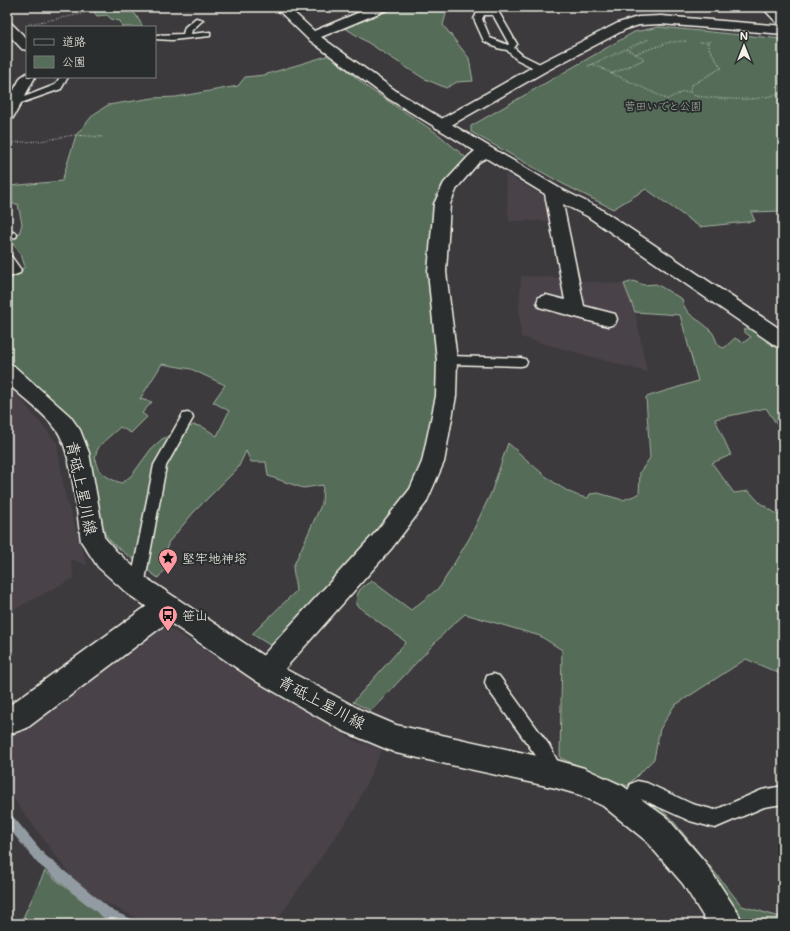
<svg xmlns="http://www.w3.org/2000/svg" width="790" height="931" viewBox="0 0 790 931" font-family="Mali,'Klee One',sans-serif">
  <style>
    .built { fill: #4a434a }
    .green { fill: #556d59; stroke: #a4afa0; fill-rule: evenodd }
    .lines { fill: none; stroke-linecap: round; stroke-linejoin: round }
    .stream { fill: #919ba1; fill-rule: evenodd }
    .service-casing { stroke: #f4f1e8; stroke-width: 3 }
    .minor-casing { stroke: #f4f1e8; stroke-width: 3 }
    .tertiary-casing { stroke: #f4f1e8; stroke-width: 3 }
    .secondary-casing { stroke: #f4f1e8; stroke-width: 3 }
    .path { stroke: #f4f1e8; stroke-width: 1.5; stroke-dasharray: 0.5 2; stroke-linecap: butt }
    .service { fill: #2a2d2e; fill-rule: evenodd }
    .minor { fill: #2a2d2e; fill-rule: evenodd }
    .tertiary { fill: #2a2d2e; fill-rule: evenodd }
    .secondary { fill: #2a2d2e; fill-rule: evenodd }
    .labels { text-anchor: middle; stroke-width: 4; stroke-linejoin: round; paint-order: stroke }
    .far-park-label { font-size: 11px; fill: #acb6a8; stroke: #2a2d2e }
    .poi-label { font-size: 13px; fill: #f4f1e8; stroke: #2a2d2e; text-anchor: start }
    .near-street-label { font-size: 16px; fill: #f4f1e8; stroke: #2a2d2e }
  </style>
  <rect width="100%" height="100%" fill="#3d3a3e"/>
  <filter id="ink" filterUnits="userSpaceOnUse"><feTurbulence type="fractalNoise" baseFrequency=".025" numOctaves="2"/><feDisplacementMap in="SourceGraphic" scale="8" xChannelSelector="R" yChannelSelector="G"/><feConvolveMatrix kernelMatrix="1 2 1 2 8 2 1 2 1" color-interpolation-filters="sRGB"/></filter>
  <g filter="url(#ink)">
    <path class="built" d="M505 174 543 196 549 202 551 221H509Z
      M521 276 563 278 567 298 559 301 589 309 583 305 578 281 624 284 635 312 647 372 521 337 519 311Z
      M7 383 57 443 64 491 87 565 70 559 74 578 7 613Z
      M162 624 355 741 382 749 355 809 274 924H149L98 899 74 880 7 790V733Z"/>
    <path class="green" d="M107 7H128L136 15 143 27H122L120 21 111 19 107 15 97 16 93 11Z
      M398 7H448L443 25 469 58 473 81 457 82 446 88 423 78 345 28Z
      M659 27 783 39V211L751 212 755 221 700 227 646 189 613 209 563 184 471 132V126L634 32Z
      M330 55 367 87 438 134 470 161 442 189 441 357 438 396 427 461 413 494 276 649 252 634 296 591 293 567 322 503 323 485 303 488 268 476 266 462H251L246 451 238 468 194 512 168 543 165 570 158 578 114 545 101 529 85 441 71 419 7 363V276L25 267 21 254 9 239 19 234 22 224 18 204H7L9 186 62 181 76 135 94 114 108 105 153 98 176 97 238 86 245 77 264 75ZM162 364 191 369 225 385 213 402 229 411 217 436 203 427 194 425 162 439 151 449 132 475 122 483C106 479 87 466 99 447 104 440 114 433 120 427L131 433 147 417 142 413 152 402 140 399Z
      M633 281 644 285 656 284 682 299C686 318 700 318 711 331 717 337 715 346 724 348L735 338 743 343 751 337 743 331 751 325 783 346V434L766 408 715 419 731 455 712 463 734 493 749 491 760 503 783 518V675L746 659 674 706 660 729 654 759 627 786 560 758 562 650 540 636 465 614 448 629 371 711 353 702 406 642 356 605C356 591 361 587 372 581L411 610 440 587 470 537 491 493 508 443C529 461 561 495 588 498L590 494 598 493 623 500 639 494 640 472 650 458 646 397 698 381 680 315 635 312 624 284Z
      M649 797 674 822 742 906 780 917 783 915V924H736L639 799Z
      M45 871 105 918 118 924H20Z"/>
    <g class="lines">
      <path class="stream" d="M7 813 11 814 45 855 113 911 134 920 136 924H116L105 919 37 863 7 826Z"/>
      <g class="service-casing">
        <path id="service" d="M478 11H498L517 44 514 48 522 55 544 66V70H538L516 59 507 50 497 48 484 41 474 19ZM484 15H493L509 44 508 45 490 38 482 19Z
          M196 18 203 20 192 30 191 34 210 32V36L172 40 155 39V35L183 34 185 27Z
          M60 77H68L61 89 18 104H12L11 102 55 85Z
          M12 232 16 233 17 235 16 237 7 239V233Z
          M7 254 11 256 21 270 20 273 7 278V270L9 269 7 265Z
          M447 356 521 358 525 359 527 362 525 365 521 366 447 364 443 363 441 360 443 357Z
          M187 413 191 414 193 418 166 466 144 586 142 591 137 593 132 591 130 586 154 465 183 414Z
          M493 674 499 676 549 745 563 772 561 778 555 780 549 778 537 757 487 688 485 682 487 676Z
          M637 781 647 783 692 804 715 810 762 790 783 786V804L764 807 715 828 690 821 641 799 635 813 629 816 623 813 620 807 631 784Z"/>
      </g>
      <g class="minor-casing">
        <path id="minor" d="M275 7H288L314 31 372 7H388L386 10 321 37 399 93 559 188 599 208 783 331V348L776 346 587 216 563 204 584 306 615 314 617 319 615 324 608 326 539 307 537 302 539 297 546 295 565 300 545 194 486 158 479 162 457 188 450 204 446 272 457 360 456 396 444 462 426 503 391 549 274 681 265 685 256 681 252 672 256 663 375 533 410 489 422 462 436 396 437 360 428 272 434 204 444 183 469 156 475 151 389 99 308 39Z
          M762 7H775L783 15V26L779 25Z
          M167 595 176 598 180 607 176 616 27 728 7 735V707L158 598Z"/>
      </g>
      <g class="tertiary-casing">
        <path id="tertiary" d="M661 16 783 26V34L661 24 639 25 626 29 546 71 446 128H436L434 125 436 122 536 65 618 23 638 17Z"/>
      </g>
      <g class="secondary-casing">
        <path id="secondary" d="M7 22 11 23 27 39V50L22 49 7 33Z
          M27 73V77H35L14 116 12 119 7 120V103L21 77Z
          M7 363 14 366 70 416 80 430 89 453 104 537 116 551 146 578 274 663 361 710 396 725 556 760 584 768 623 786 667 818 705 862 738 913 743 924H708L683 884 645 840 603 806 580 795 556 788 396 753 341 730 256 681 128 594 98 567 81 541C77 513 72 450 56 429 44 413 22 397 7 383Z"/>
      </g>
      <path class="path" d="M29 24 77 15 103 7
        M709 41V48L721 68 690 86V92L695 96C724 99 756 103 783 92
        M700 42 709 43
        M635 54 670 42 687 41
        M592 64 667 99 683 92H690
        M588 66 649 39
        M611 74 643 60V58L626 49
        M7 143 40 141 74 135 102 137"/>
      <use href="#service" class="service"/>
      <use href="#minor" class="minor"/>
      <use href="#tertiary" class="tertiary"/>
      <use href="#secondary" class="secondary"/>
    </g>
  </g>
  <defs>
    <g id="sight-pin" transform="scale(1)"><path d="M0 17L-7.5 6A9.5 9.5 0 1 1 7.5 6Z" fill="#ff9aa2" stroke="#2a2d2e"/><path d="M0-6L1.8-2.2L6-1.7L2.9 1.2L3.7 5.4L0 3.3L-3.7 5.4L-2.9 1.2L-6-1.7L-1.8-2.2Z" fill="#111"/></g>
    <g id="bus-pin" transform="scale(1)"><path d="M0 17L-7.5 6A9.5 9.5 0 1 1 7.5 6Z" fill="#ff9aa2" stroke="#2a2d2e"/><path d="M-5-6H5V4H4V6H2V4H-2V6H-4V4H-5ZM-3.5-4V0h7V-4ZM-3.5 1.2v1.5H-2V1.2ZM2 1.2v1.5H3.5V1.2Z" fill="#111"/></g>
  </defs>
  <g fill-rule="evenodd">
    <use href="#sight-pin" x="168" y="558"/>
    <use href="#bus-pin" x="168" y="615"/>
  </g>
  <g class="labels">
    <g class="far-park-label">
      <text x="663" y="110">菅田いでと公園</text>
    </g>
    <g class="poi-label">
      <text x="182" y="563">堅牢地神塔</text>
      <text x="182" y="620">笹山</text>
    </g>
    <g class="near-street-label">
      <text transform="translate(82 488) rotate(78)" y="6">青砥上星川線</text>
      <text transform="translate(322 702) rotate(28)" y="6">青砥上星川線</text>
    </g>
  </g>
  <rect width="790" height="931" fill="none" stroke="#2a2d2e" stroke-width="24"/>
  <rect x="12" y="12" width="766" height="907" fill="none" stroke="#f4f1e8" stroke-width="1.5" filter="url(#ink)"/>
  <rect x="26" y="26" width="130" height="52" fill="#2a2d2e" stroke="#7b7b78"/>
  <rect x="34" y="39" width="20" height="6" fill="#2a2d2e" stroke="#7b7b78"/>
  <text x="62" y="46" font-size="12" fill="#f4f1e8">道路</text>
  <rect x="34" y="56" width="20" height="12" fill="#556d59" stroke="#7b7b78"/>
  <text x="62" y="66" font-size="12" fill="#f4f1e8">公園</text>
  <g transform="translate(744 46)" stroke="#2a2d2e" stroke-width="3" paint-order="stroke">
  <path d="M0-3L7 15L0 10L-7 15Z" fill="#f4f1e8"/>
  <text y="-6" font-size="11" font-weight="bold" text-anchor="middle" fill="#f4f1e8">N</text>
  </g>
</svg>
